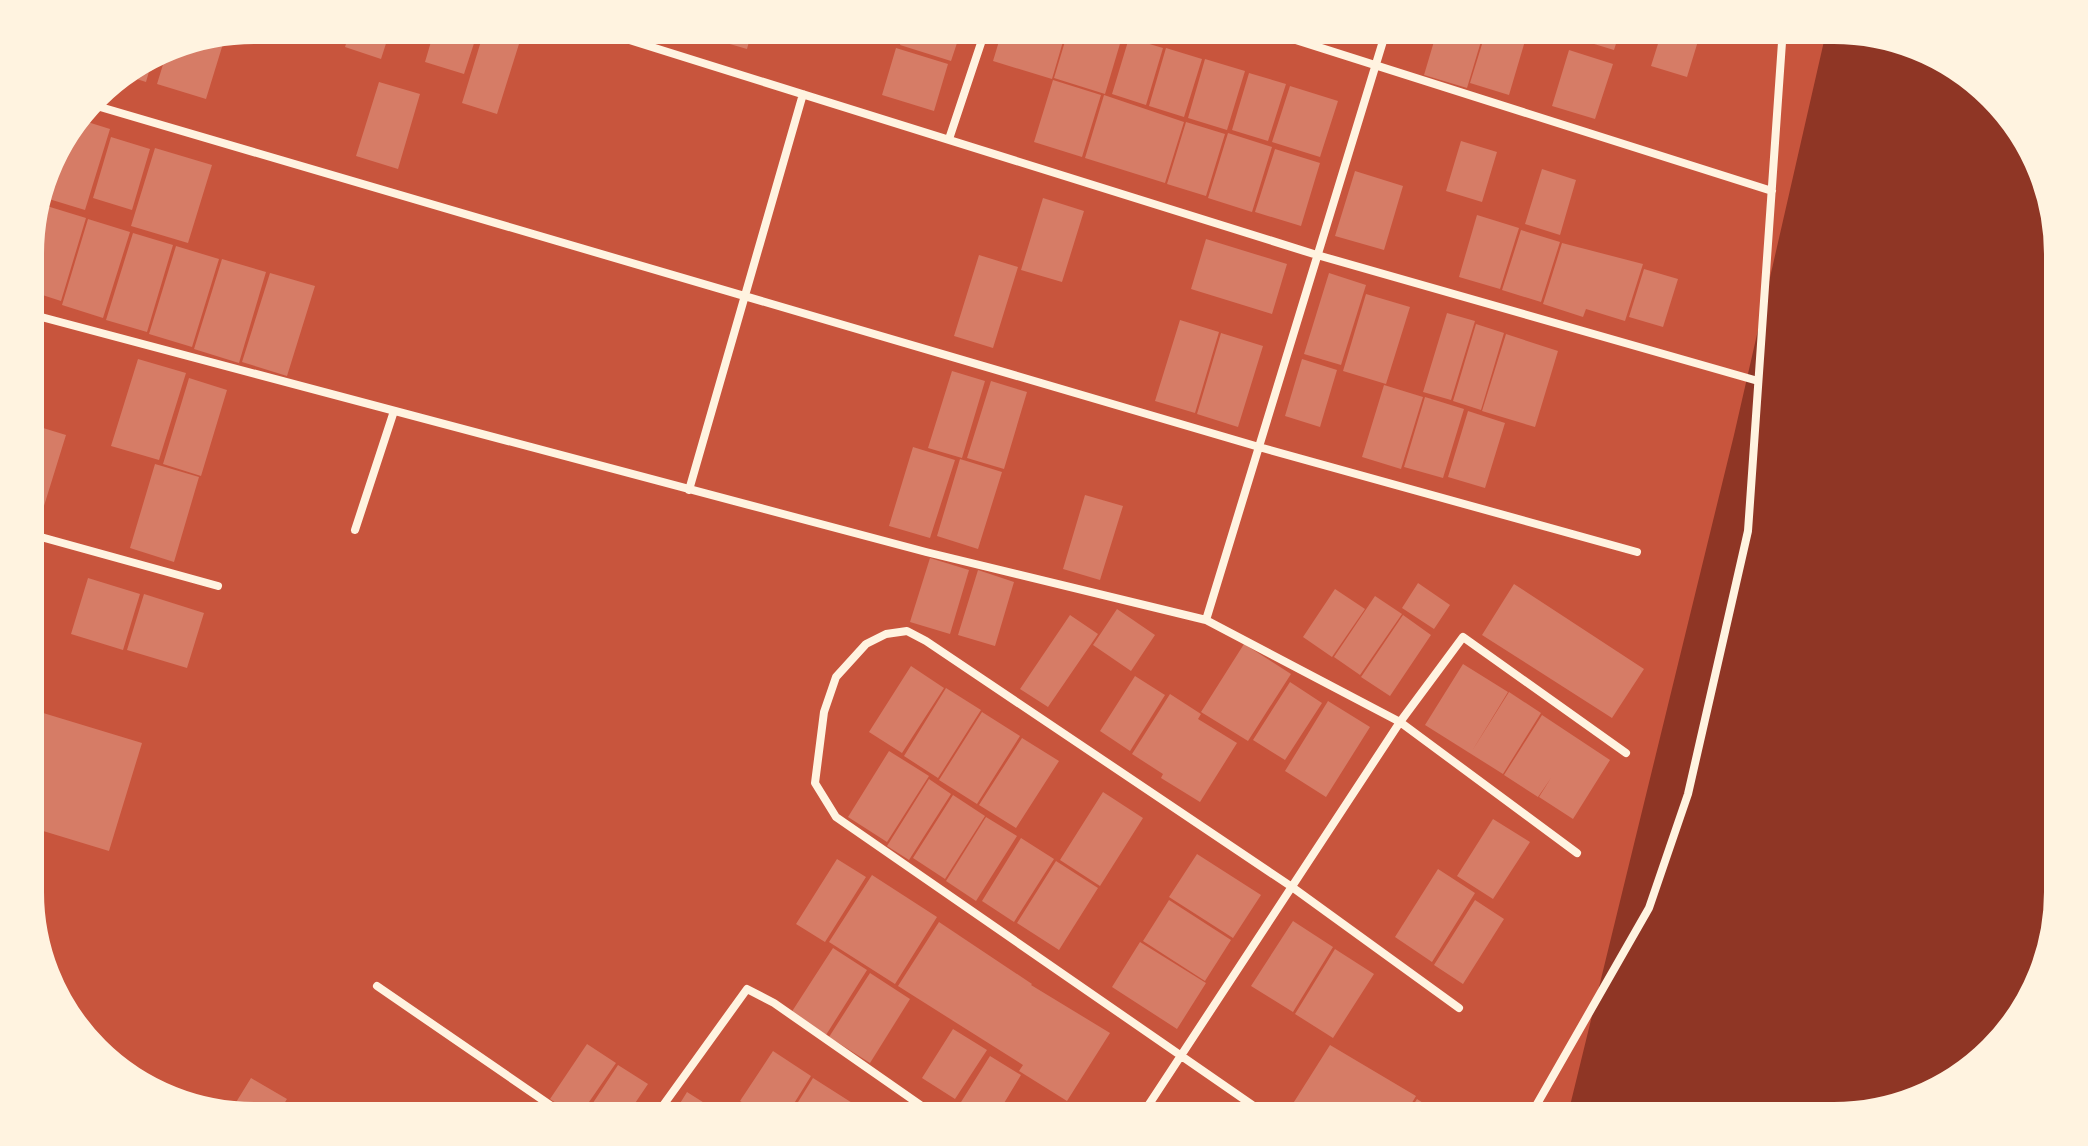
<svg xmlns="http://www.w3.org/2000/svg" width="2088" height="1146" viewBox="0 0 2088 1146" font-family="'DejaVu Sans',sans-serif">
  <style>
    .water { fill: #8f3625 }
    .building { fill: #d67c66 }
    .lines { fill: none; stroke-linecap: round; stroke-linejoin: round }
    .minor { stroke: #fff3e0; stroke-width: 8 }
    .rim { fill: none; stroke: #fff3e0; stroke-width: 4 }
  </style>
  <rect width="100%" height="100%" fill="#c8553d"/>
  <path class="water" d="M1827 28 1946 58 2022 129 2059 239 2060 906 2030 1004 1947 1087 1848 1118H1567L1734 435Z"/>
  <path class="building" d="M351 28H391L381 59 345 47Z
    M435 28H479L464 74 425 62Z
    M485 28H524L497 114 462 103Z
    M697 28H753L747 49 695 34Z
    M905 28H962L951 61 900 45Z
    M1003 28H1067L1052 79 993 61Z
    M1069 28H1094L1122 37 1105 94 1054 78Z
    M1310 28H1351L1348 40Z
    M1438 28H1485L1467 88 1424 75Z
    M1487 28H1508L1527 34 1509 95 1470 83Z
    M1574 28H1621L1614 50 1571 37Z
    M1663 28H1702L1687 77 1651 66Z
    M226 34 206 99 157 84 169 45Z
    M1129 38 1163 48 1146 105 1112 94Z
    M896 48 948 64 934 111 882 95Z
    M1166 48 1202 59 1184 117 1149 106Z
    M1569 50 1613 64 1595 119 1552 106Z
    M154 54 146 82 121 74Z
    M1205 59 1245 71 1227 130 1188 118Z
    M1249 73 1286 84 1268 141 1232 130Z
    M1053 80 1101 95 1082 157 1034 142Z
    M379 82 420 94 398 169 356 156Z
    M1290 86 1338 101 1320 157 1272 142Z
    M1104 95 1184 122 1165 183 1085 158Z
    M78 119 110 129 85 210 39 196 52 154Z
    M1186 122 1225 134 1206 196 1167 184Z
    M1228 133 1272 147 1252 212 1208 198Z
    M111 137 150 149 132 210 93 198Z
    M1461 141 1497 152 1482 202 1446 191Z
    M155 148 212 165 188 243 131 226Z
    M1275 149 1320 163 1301 226 1255 212Z
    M1542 169 1576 180 1560 235 1525 224Z
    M1355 171 1403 186 1384 250 1335 236Z
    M1043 198 1084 211 1062 282 1021 270Z
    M37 203 86 218 61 301 30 291V226Z
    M1477 215 1519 228 1500 289 1459 277Z
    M88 219 130 232 103 318 62 305Z
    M1521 230 1560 242 1541 302 1502 290Z
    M133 233 173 245 147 332 106 320Z
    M1206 239 1287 264 1272 314 1191 289Z
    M1562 243 1643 264 1625 321 1586 309 1583 317 1543 304Z
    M176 246 219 259 192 347 149 334Z
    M979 255 1018 267 993 348 954 336Z
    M222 259 266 272 239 363 194 349Z
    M1644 269 1678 279 1663 327 1629 317Z
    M270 273 315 286 287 376 242 362Z
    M1329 273 1366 285 1341 365 1304 354Z
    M1366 294 1410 307 1386 384 1343 371Z
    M1447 313 1475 321 1451 400 1423 392Z
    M1180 320 1219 332 1195 413 1155 401Z
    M1476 324 1504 333 1481 410 1453 401Z
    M1221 333 1263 346 1238 427 1197 414Z
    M1506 334 1558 351 1535 427 1482 411Z
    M138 359 186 373 159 460 111 446Z
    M1302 359 1337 370 1320 427 1285 416Z
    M952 371 985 381 962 458 928 448Z
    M189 378 227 390 201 476 163 464Z
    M991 381 1027 392 1004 469 967 458Z
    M1384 385 1423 397 1401 469 1362 457Z
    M1425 397 1464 409 1443 478 1404 467Z
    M1468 411 1505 423 1485 488 1448 477Z
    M30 424 66 435 39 522 30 520Z
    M913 447 955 460 930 538 889 526Z
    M960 459 1002 472 978 549 937 536Z
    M155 464 199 477 174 562 130 548Z
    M1085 495 1123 506 1100 580 1063 569Z
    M930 558 969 570 950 634 910 622Z
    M978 570 1014 582 995 646 958 635Z
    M88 578 140 594 123 650 71 634Z
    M1418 583 1450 605 1434 629 1402 608Z
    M1514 584 1644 669 1612 718 1482 635Z
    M1335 589 1365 609 1332 657 1303 637Z
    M144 594 204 613 187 668 127 650Z
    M1375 596 1402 614 1360 675 1334 657Z
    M1117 609 1155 635 1131 671 1093 645Z
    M1070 615 1098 634 1048 707 1020 689Z
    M1403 615 1431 635 1390 696 1361 677Z
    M1244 644 1291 674 1248 741 1201 712Z
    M1463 664 1508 692 1472 751 1509 692 1541 713 1503 774 1425 725Z
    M911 666 944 688 902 753 869 732Z
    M1135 676 1165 695 1130 751 1100 731Z
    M1290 682 1322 703 1285 760 1253 740Z
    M946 688 981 710 938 778 904 756Z
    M1170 694 1201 714 1198 719 1237 743 1200 802 1161 778 1163 774 1132 754Z
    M1328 701 1370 727 1326 797 1285 771Z
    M30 709 142 743 109 851 30 827Z
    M982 712 1020 736 977 804 939 780Z
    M1542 715 1610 760 1573 819 1539 797 1551 778 1538 797 1504 775Z
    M1022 738 1059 761 1016 828 979 805Z
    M889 751 929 776 887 842 848 817Z
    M929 779 951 794 909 860 887 846Z
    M1103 792 1143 818 1100 886 1060 860Z
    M953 795 985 816 945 879 913 858Z
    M986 817 1017 836 976 901 946 881Z
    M1493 819 1530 842 1493 899 1457 876Z
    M1021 838 1054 859 1014 922 982 901Z
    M1197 854 1261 895 1233 938 1169 897Z
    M837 859 866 877 825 942 796 924Z
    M1056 861 1098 888 1059 950 1017 923Z
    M1438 869 1475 893 1432 962 1395 937Z
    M872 875 937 917 895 984 829 942Z
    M1169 900 1231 940 1205 981 1143 941Z
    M1475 900 1504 919 1463 984 1434 965Z
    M1293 921 1333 947 1293 1012 1251 986Z
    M939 922 1032 984 1031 985 1110 1033 1067 1101 1019 1071 1023 1065 898 986Z
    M1140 942 1206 983 1177 1029 1112 987Z
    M833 948 867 970 826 1035 791 1013Z
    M1335 949 1374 974 1333 1038 1295 1014Z
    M870 973 910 999 870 1063 829 1037Z
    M953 1029 987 1050 955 1099 922 1078Z
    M587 1044 616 1063 578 1118 550 1099Z
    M1330 1045 1416 1096 1403 1118H1294L1287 1113Z
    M773 1051 811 1076 785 1118H767L740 1101Z
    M990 1056 1021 1075 995 1118H951Z
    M618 1065 648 1084 625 1118H583Z
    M251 1078 287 1099 275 1118H254L230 1112Z
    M813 1078 857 1106 849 1118H788Z
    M687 1092 728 1118H671Z
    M1417 1099 1446 1118H1405Z
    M292 1103 317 1118H283Z
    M861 1104 883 1118H852Z"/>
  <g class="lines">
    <path class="minor" d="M591 28 1317 255 1758 381
      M1258 28 1772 191
      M90 104 1259 447 1637 552
      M949 139 986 28
      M30 314 926 552 1206 620 1400 722 1577 853
      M689 490 803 94
      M355 530 394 411
      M30 534 218 586
      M1206 620 1387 28
      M377 986 569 1118
      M654 1118 747 989 774 1003 939 1118
      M1140 1118 1400 722 1463 637 1626 753
      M1271 1118 836 817 815 783 824 712 836 677 866 644 886 634 907 631 926 641 1292 887 1459 1008
      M1529 1118 1649 908 1688 794 1748 531 1783 28"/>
  </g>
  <path d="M0 0H2088V1146H0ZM254 42H1834A212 212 0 0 1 2046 254V892A212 212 0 0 1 1834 1104H254A212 212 0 0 1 42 892V254A212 212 0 0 1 254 42Z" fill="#fff3e0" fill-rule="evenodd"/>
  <path class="rim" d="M254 42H1834A212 212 0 0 1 2046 254V892A212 212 0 0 1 1834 1104H254A212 212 0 0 1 42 892V254A212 212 0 0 1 254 42Z"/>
</svg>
